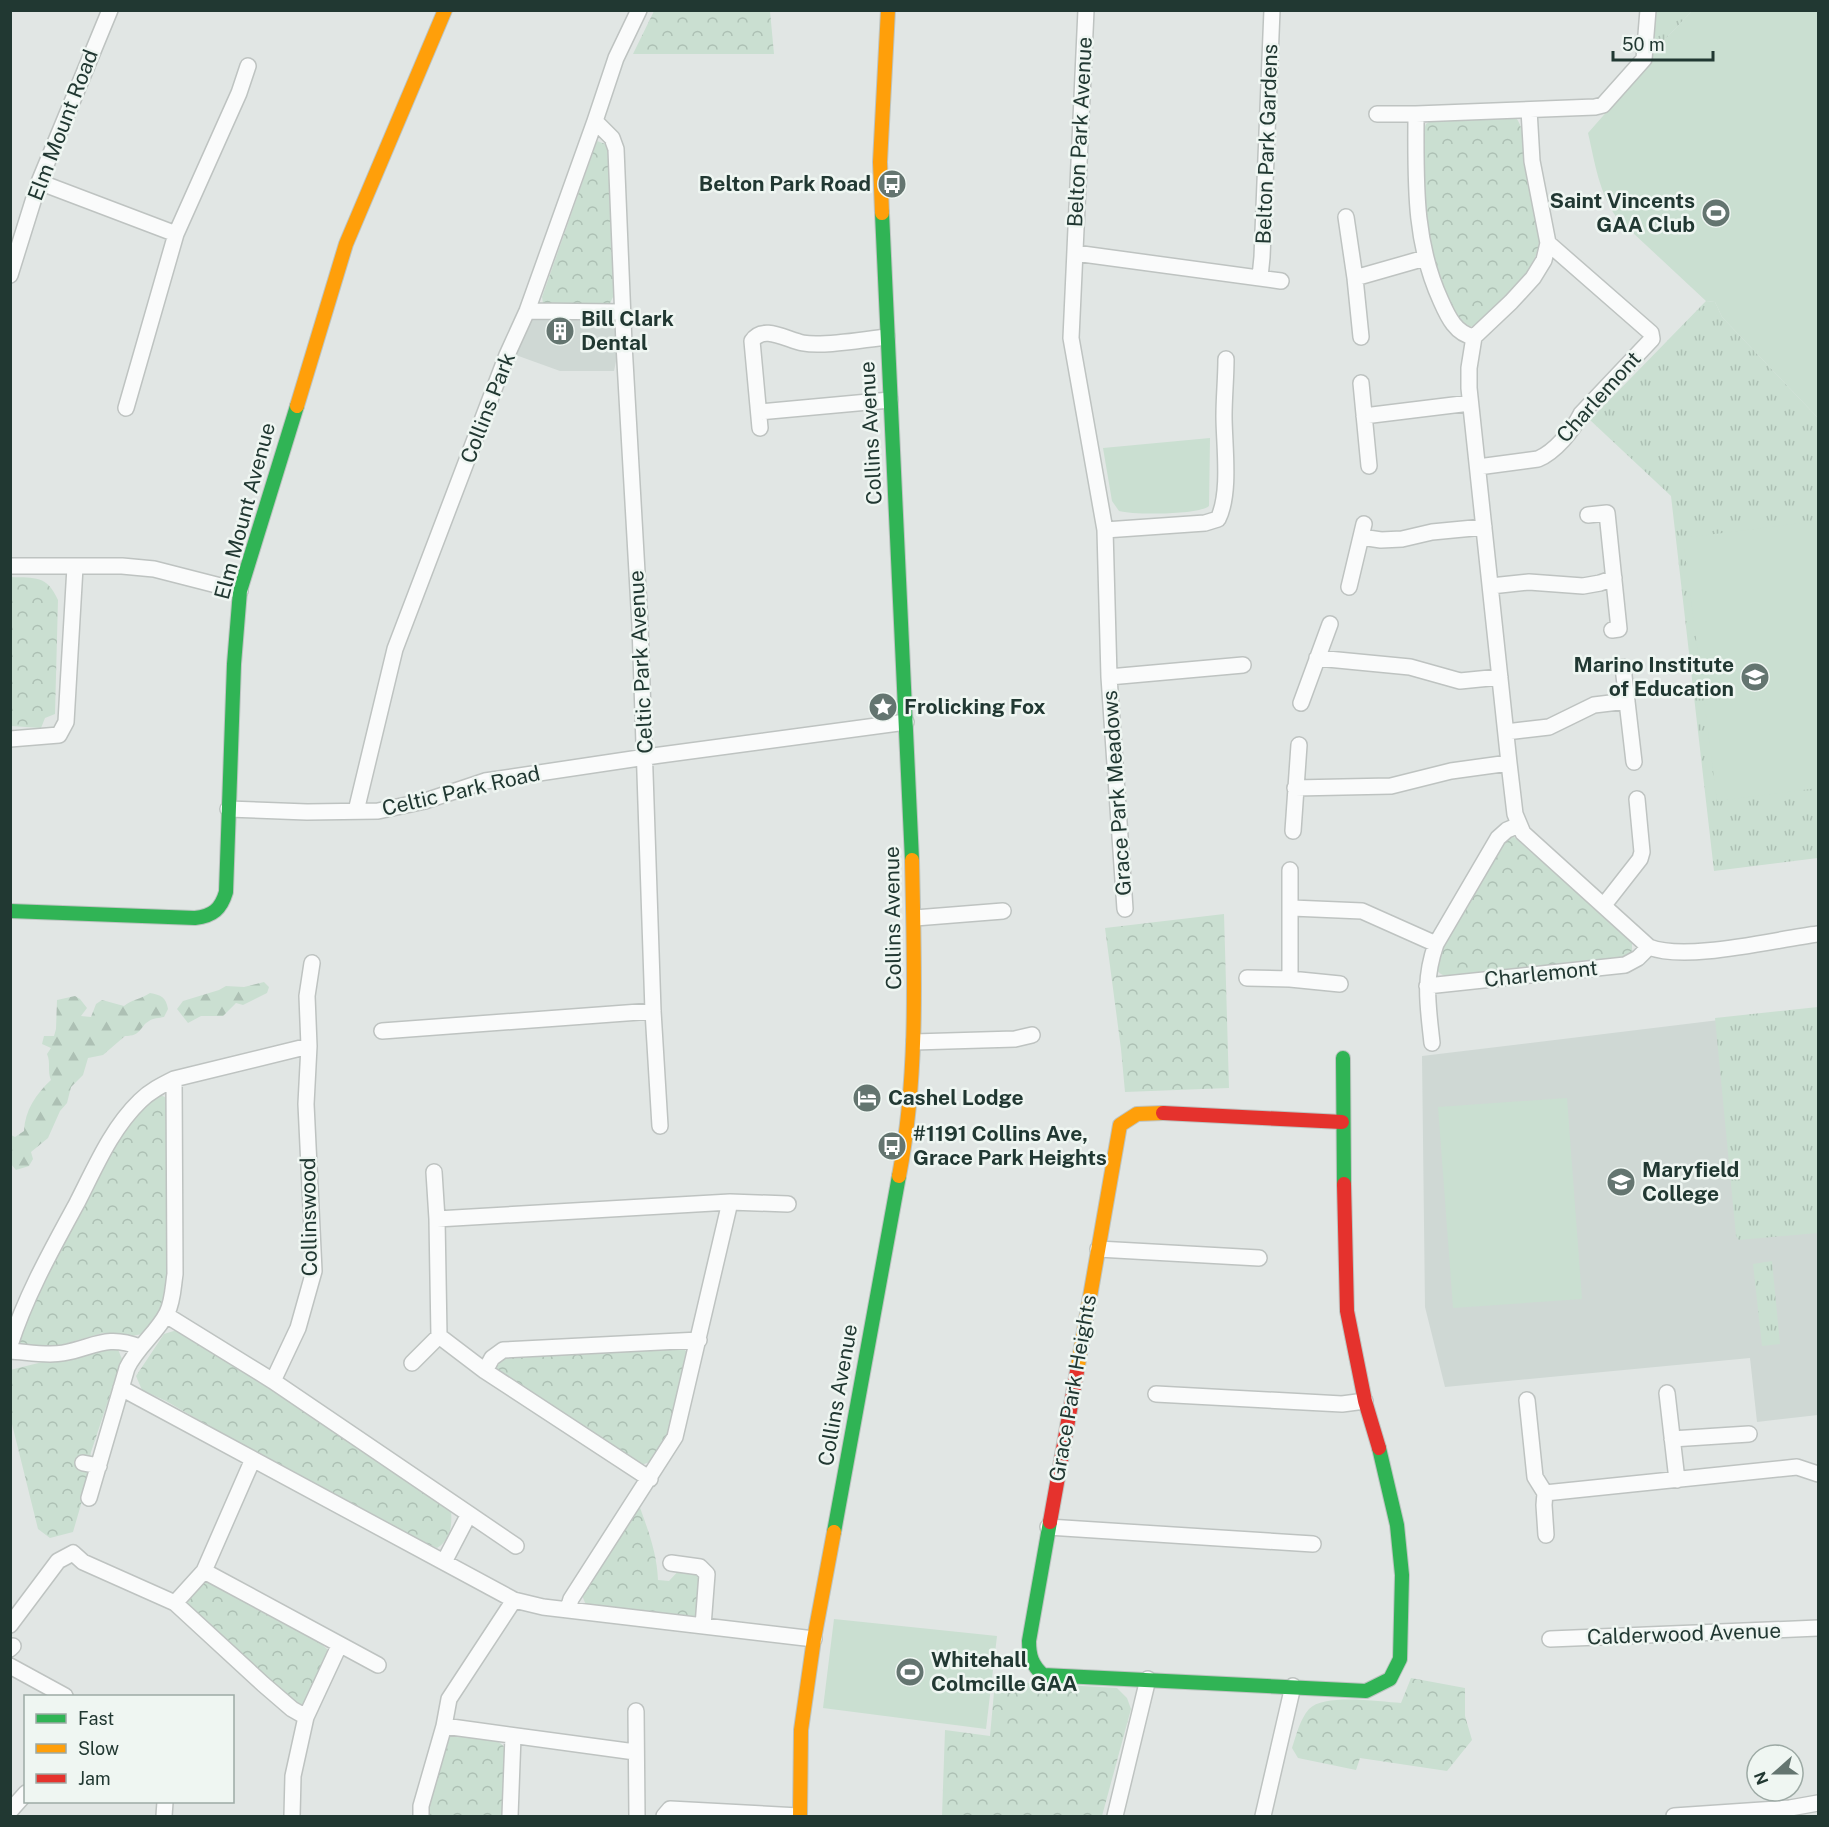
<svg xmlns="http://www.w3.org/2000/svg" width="1829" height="1827" viewBox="0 0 1829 1827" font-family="'Public Sans',sans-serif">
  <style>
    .built { fill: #cfd8d4 }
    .grass { fill: url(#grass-tufts) }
    .forest { fill: url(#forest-firs) }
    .park { fill: url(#park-crowns) }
    .pitch { fill: #cadfd1 }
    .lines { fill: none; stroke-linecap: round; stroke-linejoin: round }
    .street-casing { stroke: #bec3c1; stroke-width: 18 }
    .fast-casing { stroke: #bdc4c1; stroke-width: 16 }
    .slow-casing { stroke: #bdc4c1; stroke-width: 16 }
    .jam-casing { stroke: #bdc4c1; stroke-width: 16 }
    .street { stroke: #fafbfb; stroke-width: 15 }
    .fast { stroke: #30b455; stroke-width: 14 }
    .slow { stroke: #ff9f0a; stroke-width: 14 }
    .jam { stroke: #e5322d; stroke-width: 14 }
    .labels { text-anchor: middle; stroke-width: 5; stroke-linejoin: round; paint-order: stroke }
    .street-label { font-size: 21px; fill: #213832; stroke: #eff6f2 }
    .poi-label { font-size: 21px; font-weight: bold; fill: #213832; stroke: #eff6f2; text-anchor: start }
  </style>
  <defs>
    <pattern id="grass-tufts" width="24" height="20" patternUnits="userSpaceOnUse" patternTransform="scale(1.5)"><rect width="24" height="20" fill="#cadfd1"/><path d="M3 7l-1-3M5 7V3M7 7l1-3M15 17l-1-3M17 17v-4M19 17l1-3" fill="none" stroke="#adc0b4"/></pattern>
    <pattern id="forest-firs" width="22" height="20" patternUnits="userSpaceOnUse" patternTransform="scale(1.5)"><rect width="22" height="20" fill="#cadfd1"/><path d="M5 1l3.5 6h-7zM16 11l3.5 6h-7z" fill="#adc0b4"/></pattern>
    <pattern id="park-crowns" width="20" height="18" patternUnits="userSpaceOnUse" patternTransform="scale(1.5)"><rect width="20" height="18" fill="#cadfd1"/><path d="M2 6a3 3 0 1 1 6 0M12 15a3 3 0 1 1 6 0" fill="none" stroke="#adc0b4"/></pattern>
  </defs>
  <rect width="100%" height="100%" fill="#e1e6e4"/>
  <path class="built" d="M540 318 606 322 617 331 618 352 614 371H560L513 354 529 321Z
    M1818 1008V1415L1757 1422 1750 1358 1445 1387 1425 1307 1422 1056Z"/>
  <path class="grass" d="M1655 11H1692L1652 53Z
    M1706 301 1715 302 1722 317 1818 418V858L1714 871 1671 496 1590 420Z
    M1818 1007V1233L1739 1240 1736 1236 1715 1018Z
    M1772 1261 1780 1344 1762 1346 1753 1264Z"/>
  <path class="forest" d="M264 982 269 987 267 993 243 1005 236 1003 223 1016H201L188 1023 177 1009 183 1001 219 990 226 986 244 987Z
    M150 993C161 995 166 997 168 1009L164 1017C159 1018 153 1018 149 1021 139 1027 142 1036 125 1036L103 1055 88 1058 83 1075 71 1087 67 1103 60 1111 48 1138 31 1152 33 1159 29 1166 16 1170 11 1164V1135L15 1137 24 1131C25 1110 36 1094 51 1080 47 1071 51 1063 47 1054L51 1048 42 1044 44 1036H54L56 1029 57 1000 75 996 80 999 87 1008 81 1016 91 1017 96 1004 102 1000 124 1006C131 1000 141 999 150 993Z"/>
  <path class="park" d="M654 11H770L774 54H633Z
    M1509 117 1516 118C1526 130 1523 152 1525 167 1529 188 1536 208 1539 230 1543 265 1512 291 1490 314 1483 321 1474 331 1463 325 1455 321 1452 310 1448 302 1423 248 1423 191 1423 132L1426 124 1432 120Z
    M597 141 608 145 616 291 610 303 600 310 548 307 543 303 542 297Z
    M11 577C35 578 47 575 58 600L55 714 45 718 41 728 11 726Z
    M1513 836 1623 933 1632 943V951L1629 956 1451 977C1437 975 1434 970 1438 957L1502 843 1509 837Z
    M1224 914 1229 1088 1125 1092 1121 1049 1105 928Z
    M160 1095 165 1097 168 1102 169 1287 160 1311 151 1325 142 1334 132 1336 103 1333 57 1346 24 1347 18 1341 44 1275 113 1147 147 1104Z
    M177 1330 230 1361 451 1508C452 1524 452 1539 437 1548L419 1540 276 1465 166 1401 142 1390 136 1376 164 1334Z
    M680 1346 686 1351 687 1358C682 1379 668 1470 639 1464L496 1370 497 1361 506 1356Z
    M117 1347 122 1359 91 1452 84 1494 73 1532 50 1538 38 1529 11 1420 10 1370 75 1354Z
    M639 1505C648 1530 657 1553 658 1580L669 1581 682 1567 703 1574 701 1613 696 1618 586 1605 581 1593Z
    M205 1582 214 1585 319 1642 327 1649V1655L305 1704 300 1705 293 1702 185 1605 188 1592 200 1583Z
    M1411 1678 1465 1688V1716L1472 1740 1447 1771 1360 1758 1356 1770 1298 1758 1292 1748C1296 1736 1300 1719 1309 1709 1325 1693 1380 1702 1401 1703Z
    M995 1681 1117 1688 1127 1698 1131 1709 1102 1816H942L945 1730 990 1736Z
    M455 1735C470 1737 501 1734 506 1751L507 1816H424L445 1737Z"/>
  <path class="pitch" d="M1692 11H1818V418L1722 317 1715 302 1706 301 1617 218C1599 193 1595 163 1588 133L1653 59 1652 53Z
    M1210 438 1209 506C1199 515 1133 515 1119 511L1112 501 1103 448Z
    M1818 521V788L1717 801 1683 538Z
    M1567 1098 1582 1299 1453 1308 1438 1107Z
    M834 1619 997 1636 986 1729 823 1708Z"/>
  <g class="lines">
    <g class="street-casing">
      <path id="street" d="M1086 10 1071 338 1105 530 1109 677 1125 909
        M1529 110 1532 161 1548 243 1544 260 1533 278 1511 302 1474 337 1469 368V388L1509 763 1515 814 1523 833 1649 947C1687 962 1776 939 1818 934
        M1377 114H1416L1595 107 1603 105 1644 59 1648 10
        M1416 114C1416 180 1413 240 1441 301 1448 317 1456 334 1474 337
        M595 121 612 138 616 149 624 344 640 625 653 1011 660 1126
        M39 182 176 234
        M1346 217 1355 278 1361 337
        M1075 253 1281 281
        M10 275 39 182 110 10
        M1260 277 1262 257 1272 10
        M1355 278 1425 258
        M527 311 622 312
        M1361 383 1369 466
        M126 408 176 234 239 93 248 66
        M759 412 890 400
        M1364 416 1470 403
        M760 428 752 341C763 324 787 340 803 343 824 347 865 339 887 337
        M1478 467 1538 459C1555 452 1573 430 1581 414L1652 339 1651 333 1548 243
        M1588 515 1607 513 1619 629 1612 630
        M1105 530 1205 523 1218 519C1231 493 1224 445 1224 416 1224 397 1226 378 1226 359
        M1361 537 1381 540 1402 539 1432 532 1484 527
        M10 566H122L154 569 240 591
        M1491 586 1529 582 1583 586 1600 583 1614 578
        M1349 587 1364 524
        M1317 658 1410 667 1460 681 1500 677
        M1623 667 1634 762
        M1109 677 1243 665
        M1301 703 1330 624
        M1506 732 1549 727 1594 705 1627 701
        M10 739 59 735 66 722 75 567
        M1295 788 1391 786 1451 771 1509 763
        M228 809 307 812 378 811 425 801 485 781 646 757 906 722
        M356 811 395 649 507 355 527 311 595 121 616 58 639 10
        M1293 831 1299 745
        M1290 870V979
        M1604 905 1640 859 1642 852 1637 799
        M1292 908 1362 911 1436 944
        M915 918 1003 911
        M1247 978 1290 979 1340 984
        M1427 986 1625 965 1638 958 1649 947
        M382 1031 653 1011
        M914 1042 1015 1039 1032 1035
        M1432 1043C1428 1005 1423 981 1436 944L1498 838 1507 830 1519 825
        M437 1219 730 1202 788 1204
        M1098 1249 1259 1258
        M166 1315 273 1381 469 1514 444 1562
        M439 1336 485 1371 650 1479
        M10 1345C26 1295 52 1249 77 1203 95 1168 111 1129 140 1101 150 1091 162 1085 174 1079L309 1046
        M10 1351C27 1352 47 1356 63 1353 95 1347 106 1334 140 1347
        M412 1363 439 1336 437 1219 434 1172
        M485 1371 492 1358 503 1350 699 1340
        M273 1381 298 1328 314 1271 306 1104 309 1046 307 996 312 963
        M121 1388 514 1600 543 1607 814 1639
        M1667 1393 1677 1480
        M1156 1394 1342 1404 1365 1401
        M1527 1400 1535 1477 1545 1493 1797 1467 1818 1474
        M1672 1439 1749 1434
        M83 1463 99 1466
        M1545 1493 1544 1505 1546 1535
        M89 1498 127 1368C137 1347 157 1333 167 1313 173 1301 173 1287 175 1274L174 1079
        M469 1514 516 1546
        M1048 1527 1313 1544
        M671 1563 700 1567 707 1574 703 1626
        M204 1571 378 1665
        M175 1603 204 1571 253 1459
        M568 1609 571 1599 675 1437 730 1202
        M10 1625 58 1561 73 1553 83 1562 175 1603 263 1684 292 1709 306 1717
        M1550 1639 1818 1628
        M10 1649 13 1646
        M10 1666 65 1696
        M636 1711 637 1816
        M444 1726 635 1752
        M10 1811 26 1793
        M164 1816 165 1802
        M292 1816 293 1776 306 1717 339 1646
        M421 1816V1806L444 1726 449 1699 514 1600
        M510 1816 513 1736
        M664 1816 670 1809 799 1816
        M1115 1816 1148 1679
        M1263 1816 1293 1686
        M1674 1816 1790 1808 1818 1803"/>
    </g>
    <g class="fast-casing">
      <path id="fast" d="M882 213 912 860
        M10 911 195 918C213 916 221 909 226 892L234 664 240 591 297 406
        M1343 1058 1344 1184
        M1050 1522 1029 1641C1029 1656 1032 1665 1043 1675L1366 1691 1390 1679 1400 1659 1402 1575 1397 1525 1379 1448
        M834 1532 899 1176"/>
    </g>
    <g class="slow-casing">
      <path id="slow" d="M882 213 880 162 888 10
        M297 406 346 244 445 10
        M899 1176C919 1072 914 965 912 860
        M1077 1371 1120 1125 1137 1114 1163 1113
        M800 1816 801 1730 814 1639 834 1532"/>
    </g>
    <g class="jam-casing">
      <path id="jam" d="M1163 1113 1342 1122
        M1344 1184 1347 1311 1365 1401 1379 1448
        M1050 1522 1077 1371"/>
    </g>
    <use href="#street" class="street"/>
    <use href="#fast" class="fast"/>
    <use href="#slow" class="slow"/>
    <use href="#jam" class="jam"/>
  </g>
  <defs>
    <g id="bus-disc" transform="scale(1.5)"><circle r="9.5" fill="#647570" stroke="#eff6f2"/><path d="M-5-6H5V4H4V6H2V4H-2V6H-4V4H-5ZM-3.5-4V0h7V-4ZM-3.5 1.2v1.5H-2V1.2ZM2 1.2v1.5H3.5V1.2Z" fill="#fff"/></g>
    <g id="stadium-disc" transform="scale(1.5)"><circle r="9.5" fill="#647570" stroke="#eff6f2"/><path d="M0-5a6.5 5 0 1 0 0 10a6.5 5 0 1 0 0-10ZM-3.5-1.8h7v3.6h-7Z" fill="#fff"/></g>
    <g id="building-disc" transform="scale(1.5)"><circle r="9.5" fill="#647570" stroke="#eff6f2"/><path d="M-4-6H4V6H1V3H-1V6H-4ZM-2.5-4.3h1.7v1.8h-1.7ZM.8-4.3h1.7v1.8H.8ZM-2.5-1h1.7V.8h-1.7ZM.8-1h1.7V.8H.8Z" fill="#fff"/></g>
    <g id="university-disc" transform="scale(1.5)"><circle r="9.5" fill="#647570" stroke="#eff6f2"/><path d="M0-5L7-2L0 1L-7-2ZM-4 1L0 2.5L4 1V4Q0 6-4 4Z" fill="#fff"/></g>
    <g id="sight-disc" transform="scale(1.5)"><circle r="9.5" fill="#647570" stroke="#eff6f2"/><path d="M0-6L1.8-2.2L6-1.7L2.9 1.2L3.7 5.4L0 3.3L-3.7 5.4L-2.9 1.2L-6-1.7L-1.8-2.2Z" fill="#fff"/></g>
    <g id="hotel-disc" transform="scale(1.5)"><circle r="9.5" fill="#647570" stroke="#eff6f2"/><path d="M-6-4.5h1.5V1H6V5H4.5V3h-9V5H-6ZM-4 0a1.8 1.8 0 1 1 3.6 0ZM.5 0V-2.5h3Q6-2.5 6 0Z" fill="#fff"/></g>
    <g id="school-disc" transform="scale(1.5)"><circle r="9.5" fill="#647570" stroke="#eff6f2"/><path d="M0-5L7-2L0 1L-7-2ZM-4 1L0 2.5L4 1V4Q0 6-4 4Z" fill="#fff"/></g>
  </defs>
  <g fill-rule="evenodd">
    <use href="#bus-disc" x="892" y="184"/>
    <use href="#stadium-disc" x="1716" y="213"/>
    <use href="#building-disc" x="560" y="331"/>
    <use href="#university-disc" x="1755" y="677"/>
    <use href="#sight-disc" x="883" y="707"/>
    <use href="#hotel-disc" x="867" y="1098"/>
    <use href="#bus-disc" x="892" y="1146"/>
    <use href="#school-disc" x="1621" y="1182"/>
    <use href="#stadium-disc" x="910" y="1672"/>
  </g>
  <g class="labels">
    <g class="street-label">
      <text transform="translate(63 125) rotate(-69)" y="7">Elm Mount Road</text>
      <text transform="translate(1080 132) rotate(-87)" y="7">Belton Park Avenue</text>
      <text transform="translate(1267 144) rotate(-88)" y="7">Belton Park Gardens</text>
      <text transform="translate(1599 397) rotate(-48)" y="7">Charlemont</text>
      <text transform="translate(488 408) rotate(-69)" y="7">Collins Park</text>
      <text transform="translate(871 433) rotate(-93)" y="7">Collins Avenue</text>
      <text transform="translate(245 511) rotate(-75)" y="7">Elm Mount Avenue</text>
      <text transform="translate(641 662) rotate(-93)" y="7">Celtic Park Avenue</text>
      <text transform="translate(461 791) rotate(-13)" y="7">Celtic Park Road</text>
      <text transform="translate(1117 793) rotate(-94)" y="7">Grace Park Meadows</text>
      <text transform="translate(893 918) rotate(-91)" y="7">Collins Avenue</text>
      <text transform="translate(1541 974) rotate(-6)" y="7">Charlemont</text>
      <text transform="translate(309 1217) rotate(-91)" y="7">Collinswood</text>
      <text transform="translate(1073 1388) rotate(-80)" y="7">Grace Park Heights</text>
      <text transform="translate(838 1395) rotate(-80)" y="7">Collins Avenue</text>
      <text transform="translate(1684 1634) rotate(-2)" y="7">Calderwood Avenue</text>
    </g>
    <g class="poi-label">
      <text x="871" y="191" text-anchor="end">Belton Park Road</text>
      <text x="1695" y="208" text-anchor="end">Saint Vincents<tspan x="1695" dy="24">GAA Club</tspan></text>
      <text x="581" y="326">Bill Clark<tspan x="581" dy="24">Dental</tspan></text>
      <text x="1734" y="672" text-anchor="end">Marino Institute<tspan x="1734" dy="24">of Education</tspan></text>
      <text x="904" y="714">Frolicking Fox</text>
      <text x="888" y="1105">Cashel Lodge</text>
      <text x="913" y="1141">#1191 Collins Ave,<tspan x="913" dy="24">Grace Park Heights</tspan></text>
      <text x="1642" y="1177">Maryfield<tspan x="1642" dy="24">College</tspan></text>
      <text x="931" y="1667">Whitehall<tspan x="931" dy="24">Colmcille GAA</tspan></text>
    </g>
  </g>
  <rect width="1829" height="1827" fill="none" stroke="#213832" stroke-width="24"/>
  <rect x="24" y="1695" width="210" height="108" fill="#eff6f2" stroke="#9daaa5" stroke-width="1.5"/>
  <rect x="36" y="1714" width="30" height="9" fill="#30b455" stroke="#9daaa5" stroke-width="1.5"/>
  <text x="78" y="1725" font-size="18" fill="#213832">Fast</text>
  <rect x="36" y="1744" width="30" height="9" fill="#ff9f0a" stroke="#9daaa5" stroke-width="1.5"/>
  <text x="78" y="1755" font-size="18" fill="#213832">Slow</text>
  <rect x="36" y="1774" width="30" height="9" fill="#e5322d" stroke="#9daaa5" stroke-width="1.5"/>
  <text x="78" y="1785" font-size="18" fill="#213832">Jam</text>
  <g transform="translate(1775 1773) rotate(249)"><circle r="28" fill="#eff6f2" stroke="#9daaa5" stroke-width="1.5"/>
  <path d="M0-4.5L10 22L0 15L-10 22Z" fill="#647570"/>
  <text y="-9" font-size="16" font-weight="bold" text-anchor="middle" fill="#213832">N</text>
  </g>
  <path d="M1613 51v9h100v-9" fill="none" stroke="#213832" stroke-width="3"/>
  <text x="1622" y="51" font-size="18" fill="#213832" stroke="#eff6f2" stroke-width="4.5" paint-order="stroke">50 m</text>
</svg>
